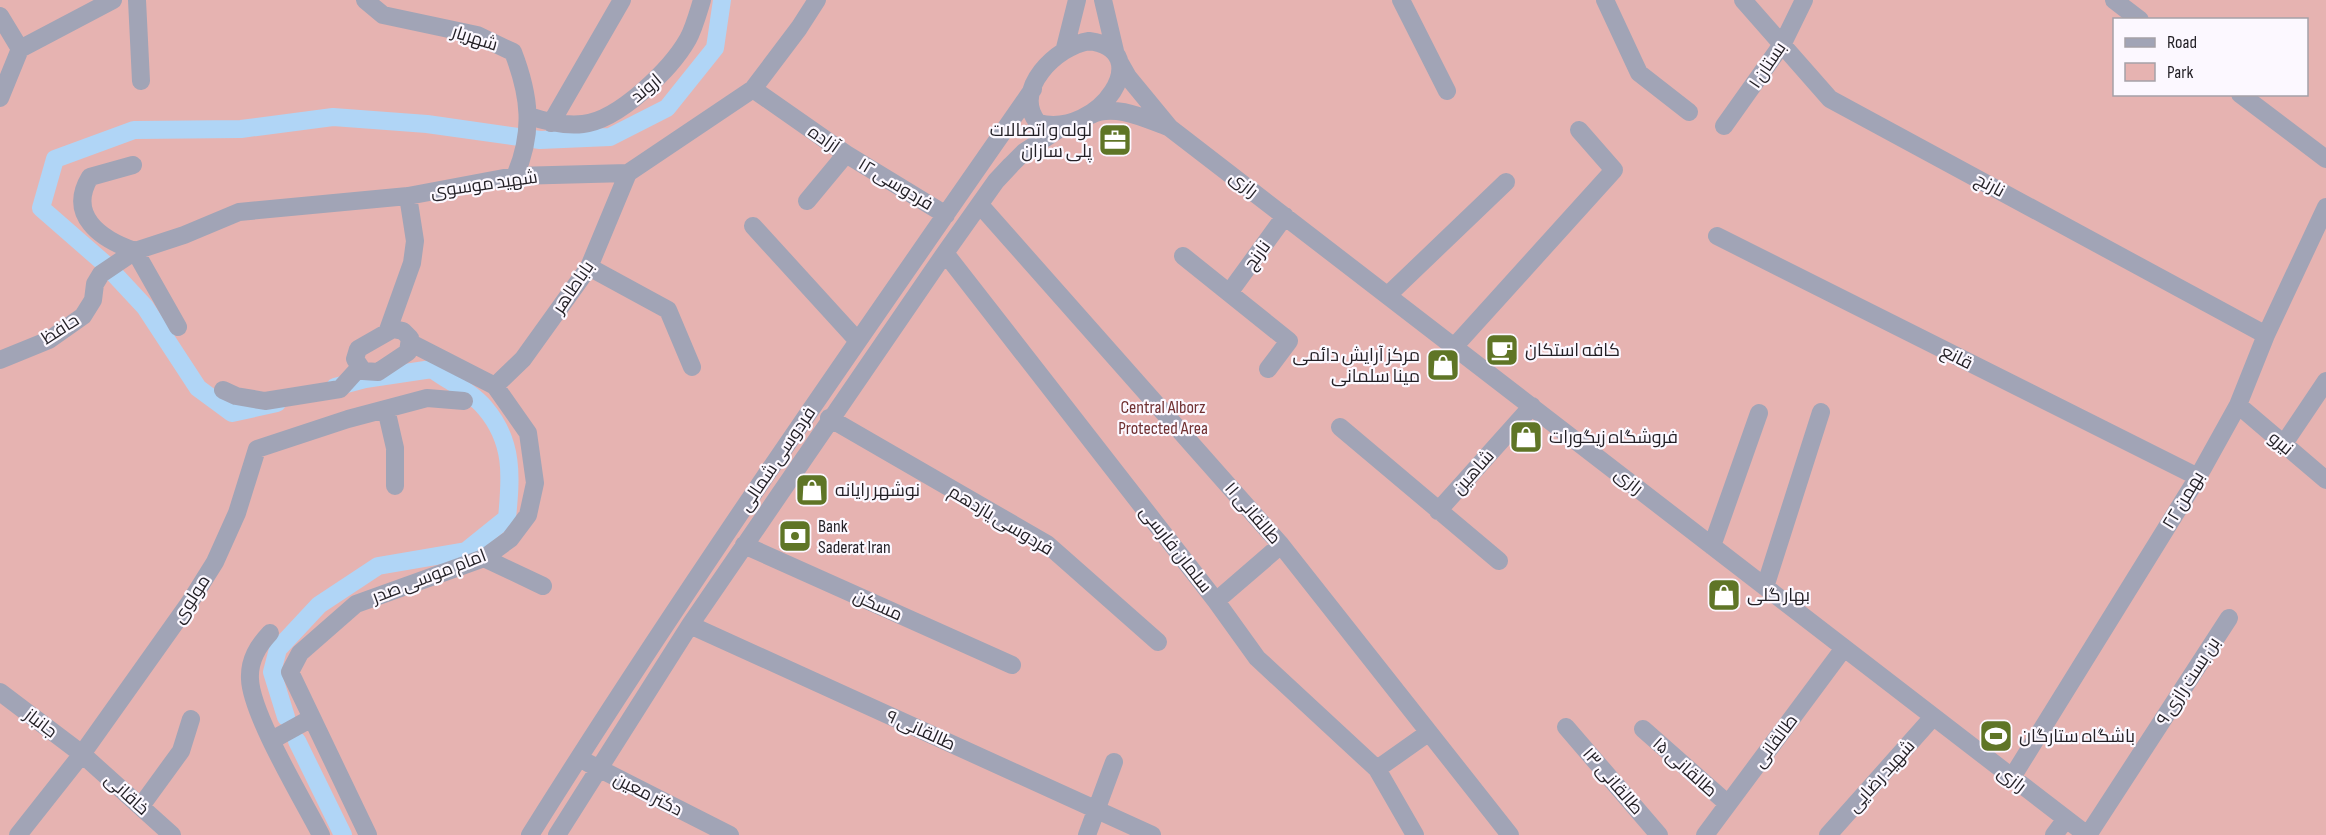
<svg xmlns="http://www.w3.org/2000/svg" width="2326" height="835" viewBox="0 0 2326 835" font-family="'Sofia Sans Condensed',Cairo,sans-serif">
  <style>
    .green { fill: #e6b3b1; fill-rule: evenodd }
    .lines { fill: none; stroke-linecap: round; stroke-linejoin: round }
    .canal { stroke: #b0d5f6; stroke-width: 18 }
    .minor { stroke: #a1a4b6; stroke-width: 18 }
    .labels { text-anchor: middle; stroke-width: 4.5; stroke-linejoin: round; paint-order: stroke }
    .street-label { font-size: 18px; fill: #221f25; stroke: #fcf8ff }
    .poi-label { font-size: 18px; fill: #221f25; stroke: #fcf8ff; text-anchor: start }
    .park-label { font-size: 18px; fill: #703132; stroke: #fcf8ff }
  </style>
  <rect width="100%" height="100%" fill="#f2e8f9"/>
  <path class="green" d="M0 0H2326V835H0ZM2114 20H2306V94H2114Z"/>
  <g class="lines">
    <path class="canal" d="M277 403 232 413 198 388 145 307 104 263 41 208 55 159 134 130 241 129 333 117 427 124 540 140 610 137 667 108 715 48 722 0
      M286 717 272 672 278 649 319 605 378 566 466 551 507 518C511 477 514 442 485 408 472 392 448 381 432 369L365 379 335 387
      M297 741 343 835"/>
    <path class="minor" d="M137 0 141 81
      M365 0 383 15 477 35 513 52C530 96 534 132 515 176
      M1103 0 1115 51
      M1401 0 1447 91
      M1605 0 1639 73 1689 112
      M1743 0 1830 99 2266 335
      M2114 0 2140 20
      M0 16 20 49
      M1089 41C1158 50 1100 139 1038 123 1011 90 1057 46 1089 41Z
      M1065 48 1077 0
      M1120 63 1128 77 1170 128 2087 835
      M753 89 846 154 807 201
      M2240 94 2326 159
      M0 98 20 49 113 0
      M1091 115C1114 103 1146 119 1168 127
      M529 116C547 122 565 126 583 124 619 120 671 69 688 39 694 28 698 13 702 0
      M551 123 622 0
      M1724 126 1783 43 1804 0
      M846 154 946 215
      M133 165 90 177C67 215 100 239 135 251L178 327
      M980 205 1281 545 1510 835
      M753 226 857 340
      M1717 236 2198 477
      M945 253 1216 601 1257 658 1377 769 1415 835
      M1183 256 1289 341 1268 369
      M589 267 668 310 692 367
      M1229 293 1285 216
      M1388 295 1506 182
      M393 329 403 331 410 338 408 352 378 372 363 371 355 359 358 349Z
      M388 330 412 263 415 241 408 196
      M1453 348 1614 170 1579 130
      M0 360 49 340 83 316 93 300 95 284 101 274 135 251 184 235 239 212 408 196 515 176 628 173 753 89 799 28 817 0
      M495 386 523 359 589 267 628 173
      M223 390 236 396 265 401 340 389 359 368
      M2238 405 2326 480
      M386 409 395 448V486
      M829 418 1047 544 1158 642
      M1340 427 1499 561
      M2283 445 2326 381
      M1438 511 1532 406
      M744 545 1012 665
      M1712 546 1759 413
      M484 558 543 586
      M1765 587 1821 412
      M1216 601 1281 545
      M690 625 1152 835
      M270 633C258 646 249 660 250 679 251 714 303 800 321 835
      M0 692 82 754 172 835
      M1566 727 1659 835
      M1643 729 1728 804
      M272 740 310 719
      M588 763 730 835
      M1377 769 1428 733
      M2011 779 2198 477 2238 405 2266 335 2326 207
      M141 806 181 751 191 719
      M18 835 82 754 190 602 215 562 237 513 257 449 348 419 427 398 464 401
      M368 835 290 672 300 653 356 604 484 558 510 539 528 515 535 483 528 433 495 386 411 343
      M530 835C689 581 862 335 1033 89
      M557 835 690 625 945 253 996 181 1011 165 1024 152 1064 126
      M1087 835 1114 762
      M1705 835 1844 648
      M1828 835 1933 717
      M2054 835 2066 819
      M2088 835 2229 618"/>
  </g>
  <defs>
    <g id="office-square" transform="scale(1.725)"><rect x="-9" y="-9" width="18" height="18" rx="4" fill="#5f7526" stroke="#fcf8ff"/><path d="M-6-3h4V-5.5h4V-3h4V5H-6ZM-1-4.5V-3h2v-1.5ZM-6 0V1H6V0Z" fill="#fff"/></g>
    <g id="cafe-square" transform="scale(1.725)"><rect x="-9" y="-9" width="18" height="18" rx="4" fill="#5f7526" stroke="#fcf8ff"/><path d="M-5.5-4.5H6V0H3Q3 3.5 0 3.5H-2.5Q-5.5 3.5-5.5 0ZM3-3.2v2h1.7v-2ZM-6 4.5H4V6H-6Z" fill="#fff"/></g>
    <g id="shop-square" transform="scale(1.725)"><rect x="-9" y="-9" width="18" height="18" rx="4" fill="#5f7526" stroke="#fcf8ff"/><path d="M-5-2.5h2.3a2.7 3.5 0 0 1 5.4 0H5L5.5 6h-11ZM-1.5-2.5h3a1.5 2.3 0 0 0-3 0Z" fill="#fff"/></g>
    <g id="bank-square" transform="scale(1.725)"><rect x="-9" y="-9" width="18" height="18" rx="4" fill="#5f7526" stroke="#fcf8ff"/><path d="M-6-4H6V4H-6ZM0-2.3a2.3 2.3 0 1 0 0 4.6a2.3 2.3 0 1 0 0-4.6Z" fill="#fff"/></g>
    <g id="stadium-square" transform="scale(1.725)"><rect x="-9" y="-9" width="18" height="18" rx="4" fill="#5f7526" stroke="#fcf8ff"/><path d="M0-5a6.5 5 0 1 0 0 10a6.5 5 0 1 0 0-10ZM-3.5-1.8h7v3.6h-7Z" fill="#fff"/></g>
  </defs>
  <g fill-rule="evenodd">
    <use href="#office-square" x="1115" y="140"/>
    <use href="#cafe-square" x="1502" y="350"/>
    <use href="#shop-square" x="1443" y="365"/>
    <use href="#shop-square" x="1526" y="437"/>
    <use href="#shop-square" x="812" y="490"/>
    <use href="#bank-square" x="795" y="536"/>
    <use href="#shop-square" x="1724" y="595"/>
    <use href="#stadium-square" x="1996" y="736"/>
  </g>
  <g class="labels">
    <g class="street-label">
      <text transform="translate(475 38) rotate(18)" y="6">شهریار</text>
      <text transform="translate(1767 65) rotate(-56)" y="6">بستان ۱</text>
      <text transform="translate(646 88) rotate(-40)" y="6">اروند</text>
      <text transform="translate(824 139) rotate(35)" y="6">آزاده</text>
      <text transform="translate(484 184) rotate(-8)" y="6">شهید موسوی</text>
      <text transform="translate(896 184) rotate(31)" y="6">فردوسی ۱۲</text>
      <text transform="translate(1244 184) rotate(38)" y="6">رازی</text>
      <text transform="translate(1990 185) rotate(28)" y="6">نارنج</text>
      <text transform="translate(1257 255) rotate(-54)" y="6">نارنج</text>
      <text transform="translate(573 287) rotate(-56)" y="6">باباطاهر</text>
      <text transform="translate(60 329) rotate(-33)" y="6">حافظ</text>
      <text transform="translate(1957 357) rotate(27)" y="6">قانع</text>
      <text transform="translate(2281 443) rotate(40)" y="6">نیرو</text>
      <text transform="translate(777 459) rotate(-56)" y="6">فردوسی شمالی</text>
      <text transform="translate(1473 472) rotate(-48)" y="6">شاهین</text>
      <text transform="translate(1629 481) rotate(38)" y="6">رازی</text>
      <text transform="translate(2183 500) rotate(-59)" y="6">۲۲ بهمن</text>
      <text transform="translate(1253 513) rotate(49)" y="6">طالقانی ۱۱</text>
      <text transform="translate(1001 520) rotate(31)" y="6">فردوسی یازدهم</text>
      <text transform="translate(1176 549) rotate(52)" y="6">سلمان فارسی</text>
      <text transform="translate(429 576) rotate(-21)" y="6">امام موسی صدر</text>
      <text transform="translate(191 599) rotate(-57)" y="6">مولوی</text>
      <text transform="translate(878 605) rotate(24)" y="6">مسکن</text>
      <text transform="translate(2188 681) rotate(-57)" y="6">بن بست رازی ۹</text>
      <text transform="translate(41 723) rotate(37)" y="6">جانباز</text>
      <text transform="translate(921 730) rotate(24)" y="6">طالقانی ۹</text>
      <text transform="translate(1775 741) rotate(-53)" y="6">طالقانی</text>
      <text transform="translate(1685 767) rotate(42)" y="6">طالقانی ۱۵</text>
      <text transform="translate(1881 776) rotate(-48)" y="6">شهید رضایی</text>
      <text transform="translate(2012 779) rotate(37)" y="6">رازی</text>
      <text transform="translate(1613 781) rotate(49)" y="6">طالقانی ۱۳</text>
      <text transform="translate(127 794) rotate(42)" y="6">خاقانی</text>
      <text transform="translate(648 794) rotate(27)" y="6">دکتر معین</text>
    </g>
    <g class="poi-label">
      <text x="1092" y="136" text-anchor="end">لوله و اتصالات<tspan x="1092" dy="21">پلی سازان</tspan></text>
      <text x="1525" y="356">کافه استکان</text>
      <text x="1420" y="361" text-anchor="end">مرکز آرایش دائمی<tspan x="1420" dy="21">مینا سلمانی</tspan></text>
      <text x="1549" y="443">فروشگاه زیگورات</text>
      <text x="835" y="496">نوشهر رایانه</text>
      <text x="818" y="532">Bank<tspan x="818" dy="21">Saderat Iran</tspan></text>
      <text x="1747" y="601">بهار گلی</text>
      <text x="2019" y="742">باشگاه ستارگان</text>
    </g>
    <g class="park-label">
      <text x="1163" y="413">Central Alborz<tspan x="1163" dy="21">Protected Area</tspan></text>
    </g>
  </g>
  <rect x="2113" y="18" width="195" height="78" fill="#fcf8ff" stroke="#a5a1a8" stroke-width="1.5"/>
  <rect x="2125" y="38" width="30" height="9" fill="#a1a4b6" stroke="#a5a1a8" stroke-width="1.5"/>
  <text x="2167" y="48" font-size="18" fill="#221f25">Road</text>
  <rect x="2125" y="63" width="30" height="18" fill="#e6b3b1" stroke="#a5a1a8" stroke-width="1.5"/>
  <text x="2167" y="78" font-size="18" fill="#221f25">Park</text>
</svg>
